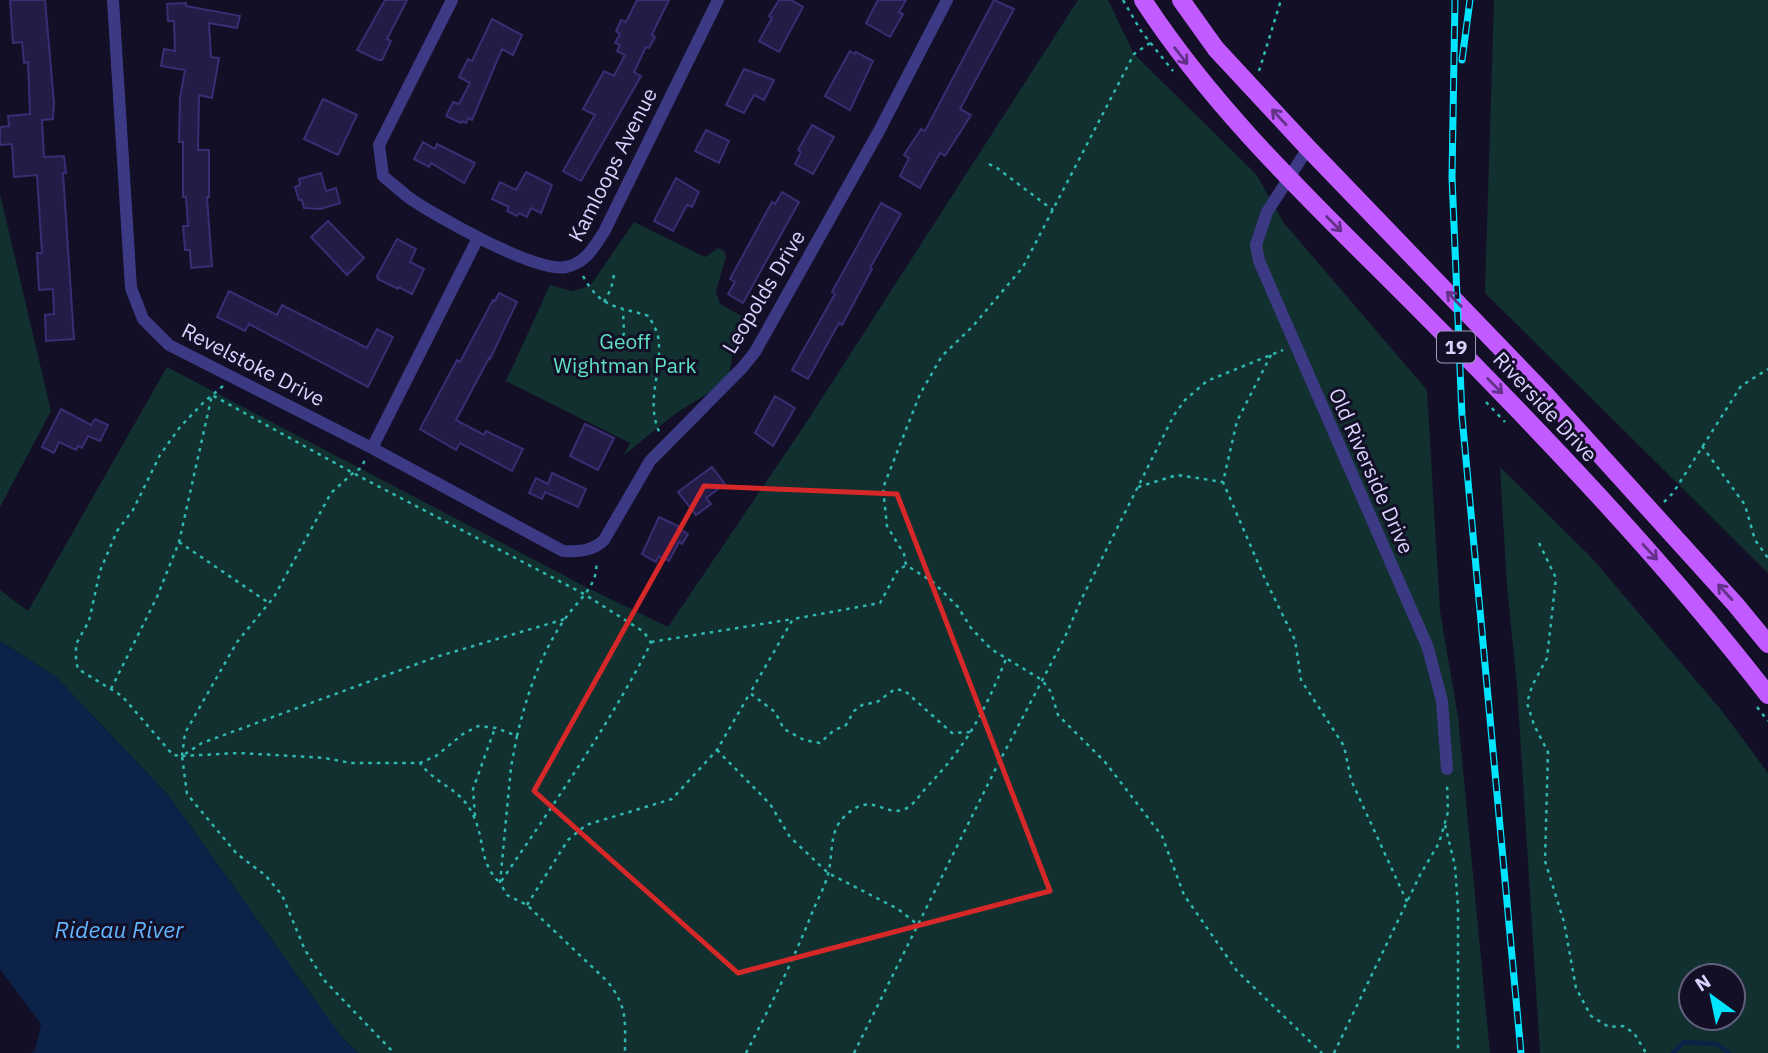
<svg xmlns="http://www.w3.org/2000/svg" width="1768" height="1053" viewBox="0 0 1768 1053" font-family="'IBM Plex Sans',sans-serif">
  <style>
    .green { fill: #12302f; fill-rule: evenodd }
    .water { fill: #0c2248 }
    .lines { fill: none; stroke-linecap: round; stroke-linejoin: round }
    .stream { stroke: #0c2248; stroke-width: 4.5 }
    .building { fill: #241b47; stroke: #3b2d73; stroke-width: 2 }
    .path { stroke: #2fb8b0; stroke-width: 2.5; stroke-dasharray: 3.5 5; stroke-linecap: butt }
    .street { stroke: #3d3a85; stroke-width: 12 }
    .primary { stroke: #c25bff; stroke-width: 18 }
    .rail-casing { stroke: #00e5ff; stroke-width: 7 }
    .rail { stroke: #130f26; stroke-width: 4.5; stroke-dasharray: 13; stroke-linecap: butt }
    .oneway { stroke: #623188 }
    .marked { fill: none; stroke: #d62828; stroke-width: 5; stroke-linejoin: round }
    .labels { text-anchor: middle; stroke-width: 6; stroke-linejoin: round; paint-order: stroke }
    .shield { fill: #130f26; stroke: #9e99be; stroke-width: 2 }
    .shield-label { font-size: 19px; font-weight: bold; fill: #d9d4ff }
    .street-label { font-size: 21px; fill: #d9d4ff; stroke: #130f26 }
    .park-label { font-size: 21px; fill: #5fe0c0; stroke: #130f26 }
    .water-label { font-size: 23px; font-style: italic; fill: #62b6ff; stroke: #130f26 }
  </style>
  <rect width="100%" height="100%" fill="#130f26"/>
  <path class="green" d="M1078 0H1108L1134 54 1256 174 1284 223 1427 390 1440 611 1458 717 1490 1053H359L343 1039 168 795 56 677 0 641V590L28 611 167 367 588 588 668 627 806 423Z
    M1494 0H1768V573L1485 293Z
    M0 194 51 411 0 507Z
    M634 222 705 257 718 248 724 251 726 257 716 291 720 304 751 321 732 356 730 371 727 377 707 394 676 413 624 455 630 443 506 381 550 285 572 291 590 286Z
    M1500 467 1591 557 1722 711 1768 773V1053H1540L1517 686 1507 586ZM1691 976H1733V1018H1691Z"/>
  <path class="water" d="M0 641 56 677 168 795 343 1039 359 1053H31L35 1051 41 1024 0 969Z"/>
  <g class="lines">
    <path class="stream" d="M1673 1053 1684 1042 1717 1044 1729 1053"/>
  </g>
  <path class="building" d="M10 0H45L54 103 53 119 42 120 44 157 64 156 66 173H63L74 339 46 341 45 315 54 314 53 289 39 290 37 253H42L37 175 14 177 12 144 0 145V127L9 126 8 116 30 114 28 62 24 63 22 42 13 43Z
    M385 0H407L387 39 391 41 382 60H378L357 50Z
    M637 0H669L655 28 652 35 655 37 649 48 646 47 634 72 641 76 581 181 563 171 595 115 583 109 604 71 614 76 625 55 617 51 620 45 615 43 620 34 616 31 621 20 626 22Z
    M779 0H791L803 7 779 52 759 41 772 18 769 16Z
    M878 0H906L899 12 903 14 890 37 866 23Z
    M994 0 1014 9 960 109 971 115 945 156 940 153 920 188 900 176 909 158 904 155 921 129 925 131Z
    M186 3V6L240 16 237 28 209 23 211 57 219 58 212 98 199 95 198 150H209V197H207L212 266 191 268 190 250H185L183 226H188L186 197H183V142H179L180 98 185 70 161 66 164 49 175 51 174 21H168L167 4Z
    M492 19 522 35 513 55 502 49 472 120 468 118 466 123 462 121 461 123 446 116 453 102 459 104 470 83 459 77 468 59 472 61Z
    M850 51 855 54 856 52 873 61 850 110 825 96Z
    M744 69 774 80 764 100 754 95 744 113 726 105Z
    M323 99 357 115 338 155 304 139Z
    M812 125 834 137 813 174 795 164 801 152 798 150Z
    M706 130 729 141 719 163 695 151Z
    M423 142 435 149 437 144 475 163 464 183 431 163 429 167 414 159Z
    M526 172 552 185 541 213 531 208 527 217 519 213 517 216 507 211 509 207 492 199 500 182 516 190Z
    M321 173 326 191 336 188 340 203 320 209 304 208 302 200H299L295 187 300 185 299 179Z
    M676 178 699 192 692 207 687 205 673 231 654 221Z
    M782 192 799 202 743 303 728 294 735 282 730 279 772 202 775 204Z
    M881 203 901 214 870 268 872 269 842 325 839 323 808 379 792 370 835 294 832 292Z
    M328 221 364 258 347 275 311 237Z
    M397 239 416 249 410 262 424 269 412 294 399 287 398 289 378 279 377 276Z
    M229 291 277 315 282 305 367 348 377 329 393 337 368 387 249 324 245 331 217 317Z
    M499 293 517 302 490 359 489 358 456 420 484 435 486 431 523 449 512 471 460 443 456 450 420 429 457 360 460 362 493 300 495 301Z
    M775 396 795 408 773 446 755 433Z
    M61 409 91 425 95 419 108 425 100 441 88 436 82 448 78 446 76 450 59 442 54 453 42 447Z
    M585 424 614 438 598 470 570 456Z
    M712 467 725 484 706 498 711 504 696 515 678 492Z
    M552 473 586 489 578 507 545 492 542 499 529 493 536 478 548 484Z
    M659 517 680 527 678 528 688 534 682 544 679 542 669 561 659 556 656 562 642 554Z"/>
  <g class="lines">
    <path class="path" d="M1123 0 1141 31 1173 71
      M1150 43 1134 54 1023 267 973 326 942 356 920 394 883 488 887 526 904 554 906 565 933 582 958 607 971 628 991 649 1042 680 1051 692 1058 715 1105 762 1162 836 1184 895 1237 971 1322 1053
      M1259 71 1281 0
      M989 164 997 168 1053 210
      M583 276C601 309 617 306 649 316 652 323 657 330 658 336 664 371 644 399 660 434
      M604 302 611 289 614 275
      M620 344 624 333 623 310
      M1271 355 1237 421 1223 482 1265 579 1295 640 1301 680 1344 746 1351 780 1408 904
      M223 386 204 402 180 427 160 455 133 510 117 531 100 571 89 621 76 644V661L78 669 122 696 173 755 182 756 187 794 237 854 265 875 282 895 305 950 324 980 394 1053
      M1486 402 1505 422
      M1702 446 1745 505 1755 540 1768 558
      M1138 487 1177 475 1223 482
      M1664 502 1673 493 1741 386 1768 369
      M179 542 269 603
      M1539 543 1556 578 1547 658 1532 686 1527 703 1534 725 1548 752 1545 861 1564 922 1576 988 1591 1016 1609 1027 1623 1026 1634 1033 1646 1053
      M905 566 898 570 880 603 793 619 750 693 775 712 784 729 804 740 820 743 833 731 846 725 854 711 862 705 877 702 895 689 905 691 952 733 972 732
      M651 642 793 619
      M111 689 157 597 179 542 212 395 353 473 584 594 644 632 651 643C608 727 553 805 500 883 479 863 485 841 474 817 461 787 438 787 420 763
      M1757 707 1768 721
      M517 736C527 693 543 647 570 612 583 596 599 582 596 561
      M717 750 770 804 790 837 828 873 898 909 917 924
      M185 754 202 743 436 657 565 619
      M182 756 239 753 325 758 351 763H420L436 756 463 734 478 726 496 728 517 736 511 767 500 883 507 895 527 905 608 982C628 1008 625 1021 625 1053
      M182 756 185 733 237 642 274 597 331 493 353 473 361 468 365 460
      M475 816 473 789 495 728
      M1445 825 1455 866 1458 907V1053
      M527 905 568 840 586 825 672 799 717 750 750 693
      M746 1053C770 1007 793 961 812 913 817 900 825 887 828 874 833 856 829 832 843 818 870 790 881 815 902 810 913 807 918 797 925 789 967 745 983 715 1006 659
      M854 1053 996 768 1065 637 1082 598 1174 415 1185 400 1207 381 1283 350
      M1334 1053 1420 875 1439 843 1448 812 1447 783"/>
    <path class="street" d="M113 0 131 288 143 319 169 345 372 448 563 551C578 552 593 551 604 540L650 461 742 368 755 352 879 131 947 0
      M452 0 379 145 383 176C391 183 400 190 408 197 435 216 536 273 566 267 586 263 594 247 604 232L718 0
      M1308 148 1267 212 1256 245 1259 261 1428 648 1442 701 1447 769
      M372 448 478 238"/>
    <path class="primary" d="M1143 0C1219 117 1323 212 1421 311 1542 433 1662 558 1768 695
      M1181 0 1216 49 1308 148 1545 394 1736 605 1768 644"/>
    <g class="rail-casing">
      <path id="rail" d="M1455 0 1452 177 1462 416 1521 1053
        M1462 60 1470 0"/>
    </g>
    <use href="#rail" class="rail"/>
  </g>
  <defs><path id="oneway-shaft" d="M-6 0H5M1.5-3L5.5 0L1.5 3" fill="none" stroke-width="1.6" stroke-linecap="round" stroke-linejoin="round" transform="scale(1.75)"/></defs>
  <g class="oneway">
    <use href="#oneway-shaft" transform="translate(1181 56) rotate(52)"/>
    <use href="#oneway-shaft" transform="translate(1279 117) rotate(-133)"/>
    <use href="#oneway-shaft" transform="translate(1334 224) rotate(45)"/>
    <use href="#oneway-shaft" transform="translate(1454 299) rotate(-134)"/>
    <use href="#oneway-shaft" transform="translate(1495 386) rotate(45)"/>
    <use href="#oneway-shaft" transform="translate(1650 552) rotate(47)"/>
    <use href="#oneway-shaft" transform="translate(1725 592) rotate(-132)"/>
  </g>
  <path class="marked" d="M704 486 897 494 1050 891 738 973 534 791Z"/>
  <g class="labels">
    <rect class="shield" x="1437" y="331.5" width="38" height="31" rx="5"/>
    <g class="shield-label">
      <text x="1456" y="354">19</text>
    </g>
    <g class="street-label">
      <text transform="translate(613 165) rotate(-63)" y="7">Kamloops Avenue</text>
      <text transform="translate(764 292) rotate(-59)" y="7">Leopolds Drive</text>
      <text transform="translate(253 365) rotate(27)" y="7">Revelstoke Drive</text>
      <text transform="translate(1545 407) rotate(47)" y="7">Riverside Drive</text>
      <text transform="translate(1371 471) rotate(66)" y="7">Old Riverside Drive</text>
    </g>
    <g class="park-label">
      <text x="625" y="349">Geoff<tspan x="625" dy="24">Wightman Park</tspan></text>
    </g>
    <g class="water-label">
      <text x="119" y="938">Rideau River</text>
    </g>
  </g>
  <g transform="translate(1712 997) rotate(327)"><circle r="33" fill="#130f26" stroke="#625e7d" stroke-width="2"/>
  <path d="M0-5L12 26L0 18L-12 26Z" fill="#00e5ff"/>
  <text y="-10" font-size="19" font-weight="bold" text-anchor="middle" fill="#d9d4ff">N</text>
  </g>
</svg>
